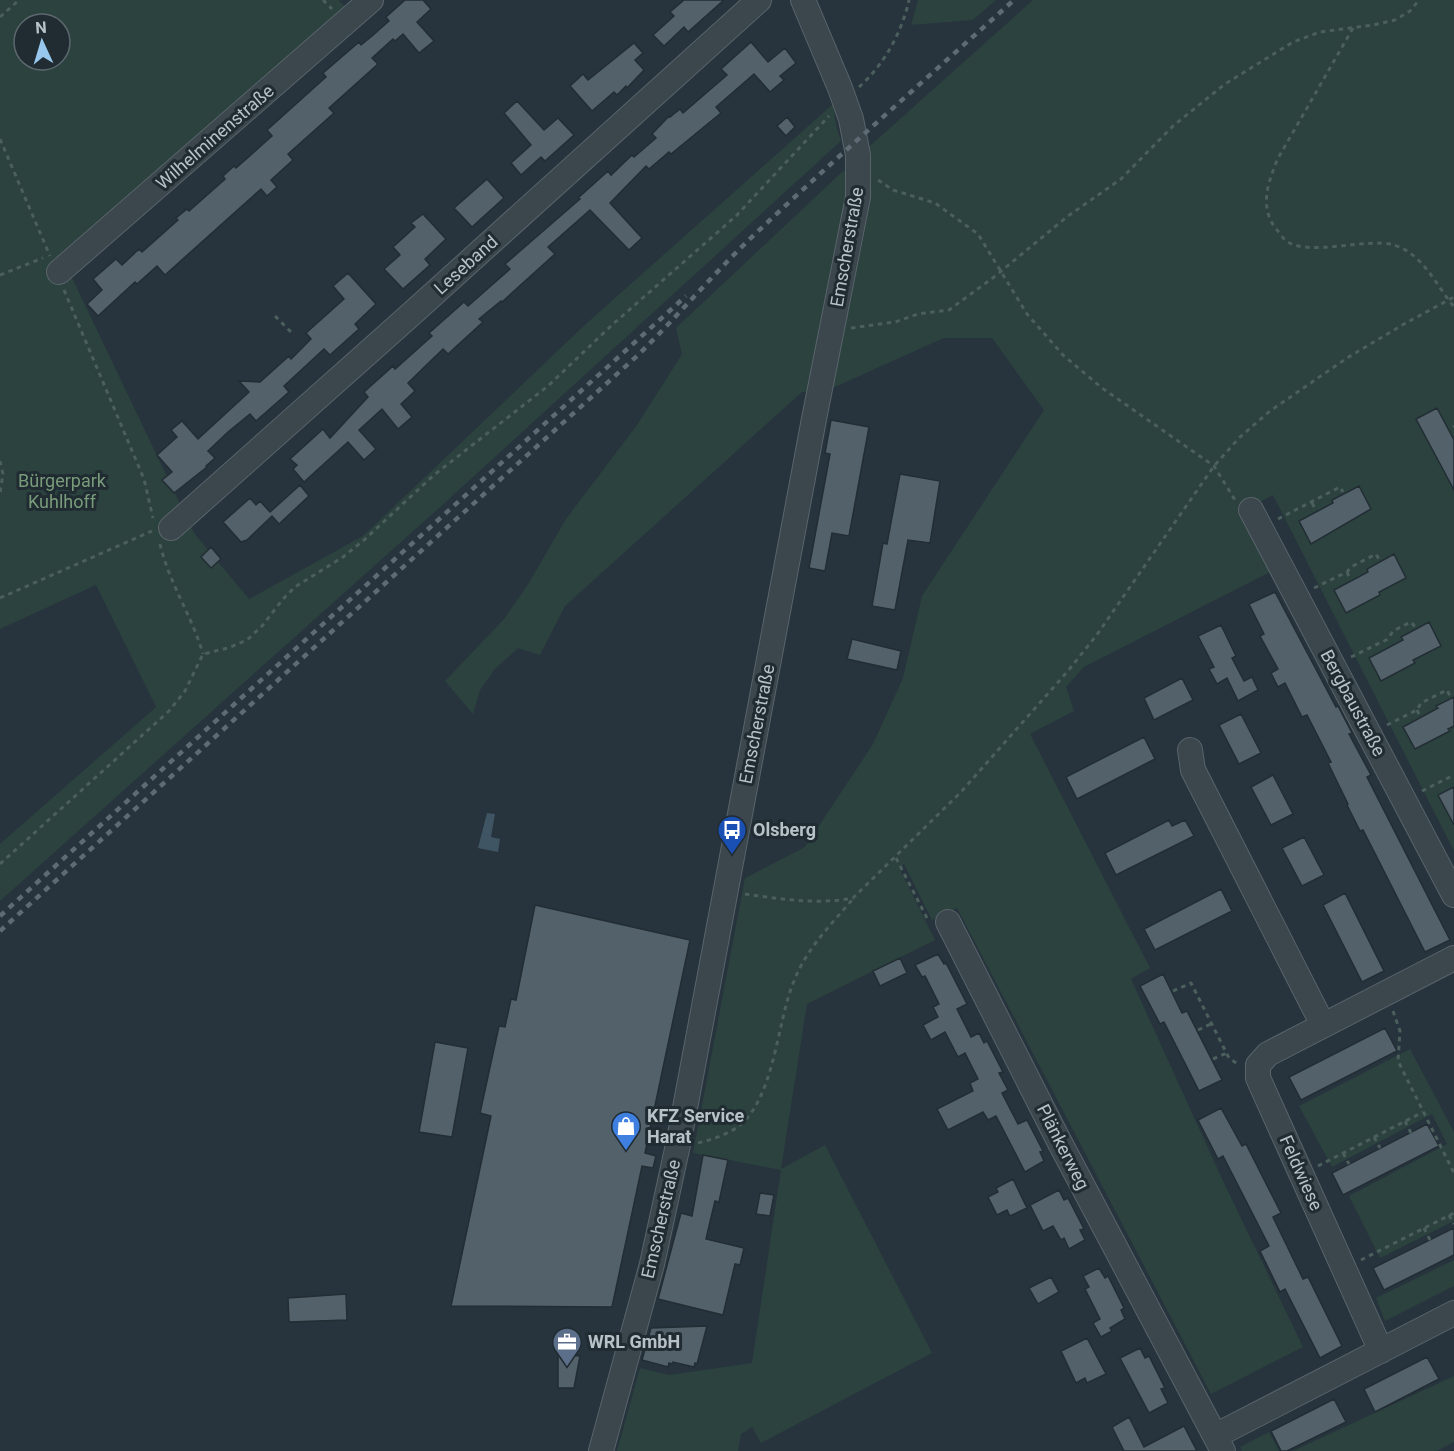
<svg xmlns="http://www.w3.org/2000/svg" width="1454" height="1451" viewBox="0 0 1454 1451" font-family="Roboto,sans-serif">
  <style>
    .green { fill: #2c423f; fill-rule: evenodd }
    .water { fill: #3f5564 }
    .building { fill: #53616a; stroke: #222d34; stroke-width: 1.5 }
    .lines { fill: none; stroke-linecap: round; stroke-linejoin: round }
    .minor-casing { stroke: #59646b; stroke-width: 26 }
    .path { stroke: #4b5f5d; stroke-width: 3; stroke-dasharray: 4.5 4.5; stroke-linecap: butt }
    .minor { stroke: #3b464d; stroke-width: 24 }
    .rail { stroke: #5e6a74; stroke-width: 4.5; stroke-dasharray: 6 6; stroke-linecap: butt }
    .labels { text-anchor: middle; stroke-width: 6; stroke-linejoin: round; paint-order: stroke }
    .street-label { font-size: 18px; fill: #b7c1c8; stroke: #202b32 }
    .park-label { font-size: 18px; fill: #789b7a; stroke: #202b32 }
    .poi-label { font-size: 18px; font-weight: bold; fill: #b7c1c8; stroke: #202b32; text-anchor: start }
  </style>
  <rect width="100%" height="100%" fill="#27343d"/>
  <path class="green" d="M0 0H339L352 15 64 261 194 533 249 599 363 536 588 322 833 104 836 125 841 141 439 508 0 901V844L156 707 96 585 0 629ZM24 24H60V60H24Z
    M918 0H996L973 20 911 25Z
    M1033 0H1454V851L1273 495 1242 512 1274 570 1084 667 1066 687 1074 711 1030 734 1150 968 1131 979 1224 1183 1303 1347 1211 1394 957 908 932 920 904 864 899 868 935 940 807 1004 781 1169 825 1145 932 1353 761 1443 752 1427 741 1434 738 1451H617L640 1368 669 1375 752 1363 781 1170 693 1153 745 878 805 847 873 744 903 678 922 596 1044 410 992 338H944L828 390 862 153Z
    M843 171 854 172 813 391 802 392 565 606 540 655 518 648 495 669 480 690 473 714 445 681 504 619 527 586 566 519 637 425 682 354 676 328Z
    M1410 1049 1454 1132V1221L1380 1258 1349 1196 1447 1144 1432 1114 1332 1167 1299 1106Z
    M1454 1260V1286L1385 1321 1376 1298Z
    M1454 1376V1442L1437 1451H1293Z
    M1269 1432 1279 1451H1242L1240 1447Z"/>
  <path class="water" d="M487 813 495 814 491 837 500 839 498 852 478 848Z"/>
  <path class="building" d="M405 0H423L431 9 417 22 434 41 419 53 403 34 395 41 393 39 372 58 378 64 329 108 334 113 288 154 293 160 271 180 277 187 267 196 261 189 165 275 157 266 137 284 135 282 98 316 87 304 102 290 93 279 116 259 122 265 139 249 142 252 178 220 176 218 187 209 189 211 225 179 223 176 234 166 236 168 272 136 267 130 326 77 323 73 359 42 361 45 372 36 389 21 386 17Z
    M684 0H724L688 32 684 27 664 46 653 35 674 16 670 12Z
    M751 42 768 62 785 48 796 63 780 76 784 80 770 92 754 74 716 107 721 113 671 154 669 152 649 169 646 166 610 203 642 238 629 250 590 210 548 247 555 254 502 302 501 301 479 319 483 322 448 354 443 349 408 383 415 391 401 404 412 417 398 429 382 409 359 430 376 449 364 460 348 442 304 482 293 469 297 465 290 459 323 429 330 438 368 397 364 392 393 366 395 369 432 336 429 333 464 302 468 306 510 269 505 264 580 199 578 198 608 171 611 175 632 155 634 157 656 138 652 134 669 116 670 117 680 109 683 113 727 75 721 69Z
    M634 43 643 53 635 60 644 70 627 88 626 86 617 95 614 92 592 111 570 86 583 74 588 80Z
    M517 101 544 130 558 118 574 135 545 161 541 157 521 175 511 163 531 145 504 113Z
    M787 117 795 127 786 136 777 126Z
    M487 179 504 198 472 227 454 208Z
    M423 214 446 239 425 259 430 265 403 289 384 269 400 255 393 247 415 227 411 223Z
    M348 273 376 304 355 324 359 329 330 355 324 349 284 386 289 392 256 421 250 414 228 432 208 451 215 458 206 466 207 467 174 493 162 480 172 472 157 455 177 437 171 430 182 421 198 439 249 392 239 381 260 382 289 356 291 359 311 339 306 333 344 299 333 286Z
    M1437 408 1454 440V490L1416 419Z
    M831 420 869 427 849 536 832 533 825 571 809 568 830 454 825 453Z
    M900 474 940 481 930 543 908 540 895 610 872 606 883 543 887 544Z
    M300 485 309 496 279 524 272 516 247 540 241 542 223 522 250 498 256 505 260 501 270 512Z
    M1359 486 1371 509 1311 544 1299 521 1333 503 1332 500Z
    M211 547 221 559 211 568 201 557Z
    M1394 554 1406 578 1379 592 1380 595 1346 613 1334 590 1368 572 1367 569Z
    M1275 592 1336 707 1338 706 1352 733 1349 734 1371 775 1367 777 1450 940 1425 952 1363 830 1360 831 1347 805 1348 804 1328 763 1331 762 1307 715 1302 717 1285 683 1278 687 1271 673 1278 669 1260 636 1264 634 1249 604Z
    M1429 622 1441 646 1413 660 1415 663 1381 681 1369 658 1403 640 1401 637Z
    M1221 625 1236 656 1232 658 1244 681 1252 677 1258 690 1238 701 1227 678 1217 684 1209 669 1214 667 1198 636Z
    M852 639 901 651 897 670 847 659Z
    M1182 678 1193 700 1154 720 1144 698Z
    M1454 697V726L1448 729 1450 731 1415 749 1403 727 1438 708 1436 706Z
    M1241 714 1261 753 1239 764 1219 725Z
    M1144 737 1155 759 1077 799 1066 777Z
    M1273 775 1293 814 1271 825 1251 787Z
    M1454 787V825L1438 795Z
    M1169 820 1172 826 1185 820 1194 836 1116 875 1105 853Z
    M1304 837 1324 875 1302 886 1282 848Z
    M1221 889 1232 911 1155 950 1144 929Z
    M1345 893 1384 971 1362 982 1323 905Z
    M535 905 690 940 645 1153 656 1156 653 1168 642 1166 612 1307 451 1306 491 1116 480 1113 499 1026 505 1027 511 999 516 1000Z
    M938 954 944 964 946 963 967 1004 957 1009 971 1037 979 1033 984 1043 987 1041 1003 1072 999 1073 1008 1090 1002 1093 1018 1124 1027 1120 1043 1151 1040 1152 1044 1161 1025 1172 996 1116 988 1120 983 1112 948 1130 937 1109 973 1091 970 1083 978 1079 965 1053 958 1057 945 1032 931 1040 923 1025 938 1017 933 1007 939 1004 925 976 922 977 915 965Z
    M900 958 907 973 880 986 873 971Z
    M1163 974 1182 1013 1187 1011 1222 1080 1199 1091 1164 1022 1160 1024 1140 986Z
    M1385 1028 1397 1051 1301 1100 1289 1077Z
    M435 1042 468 1048 452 1137 419 1132Z
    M1221 1108 1242 1146 1246 1144 1281 1213 1273 1217 1303 1279 1308 1277 1342 1346 1320 1358 1285 1289 1280 1292 1260 1251 1269 1246 1223 1156 1218 1159 1198 1120Z
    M1427 1124 1439 1146 1343 1195 1332 1173Z
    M703 1155 728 1160 719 1202 715 1201 706 1239 744 1248 740 1265 735 1264 723 1315 658 1299 681 1213 692 1216Z
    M1013 1179 1027 1208 1010 1216 1007 1210 997 1215 988 1197 998 1192 996 1188Z
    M1059 1190 1064 1200 1068 1198 1084 1229 1080 1230 1085 1240 1069 1249 1064 1238 1061 1240 1053 1226 1043 1231 1030 1205Z
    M760 1193 774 1195 770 1216 756 1214Z
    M1454 1228V1255L1384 1290 1373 1268Z
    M1099 1268 1105 1278 1108 1276 1124 1308 1121 1310 1125 1319 1110 1328 1112 1331 1101 1337 1093 1323 1100 1319 1085 1289 1089 1287 1083 1276Z
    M1051 1277 1059 1292 1038 1304 1029 1288Z
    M346 1294 347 1320 289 1322 288 1298Z
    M707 1326 697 1364 695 1363 694 1367 673 1362 672 1364 669 1363 668 1367 642 1360 651 1328Z
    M1087 1338 1106 1374 1087 1383 1085 1378 1076 1383 1061 1351Z
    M1140 1348 1145 1358 1149 1356 1165 1388 1161 1389 1168 1403 1149 1413 1120 1358Z
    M558 1354 580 1356 574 1388H558Z
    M1427 1357 1439 1379 1375 1412 1364 1389Z
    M1334 1399 1346 1422 1287 1451H1281L1271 1431Z
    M1129 1417 1144 1447 1184 1426 1197 1451H1124L1112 1427Z"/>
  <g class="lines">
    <g class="minor-casing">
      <path id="minor" d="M59 272 371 0
        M1251 510 1454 895
        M171 528 408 317 759 0
        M1190 750 1193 770 1323 1025
        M948 922 1059 1141 1223 1451
        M1381 1351 1258 1078V1065L1268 1054 1454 958
        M1215 1436 1454 1313
        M601 1451 652 1264 679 1140 814 419 858 197V155L851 119 840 88 803 0"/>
    </g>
    <path class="path" d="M323 0 332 9
      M0 17 19 0
      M1353 28 1277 160C1268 184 1259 206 1276 229 1279 232 1282 237 1285 240 1306 258 1367 237 1394 245 1423 254 1436 285 1454 307
      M859 87C884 65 902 32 909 0
      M0 139 50 256
      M878 180 893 190 935 203 978 234 1027 314 1063 355 1102 388 1214 466 1235 500
      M0 275 43 258
      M64 290 144 479 153 518
      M275 316 292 333
      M851 328 895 322 918 314 949 310 994 277 1068 216 1121 179 1173 126 1225 84 1293 42 1320 32 1373 25 1395 20 1410 11 1419 0
      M1453 427 1454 426
      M0 461 3 474 0 493
      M1312 503 1316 510
      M1278 519 1340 487 1343 492
      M160 544C169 583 192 616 203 654
      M1347 572 1350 579
      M1314 588 1347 572 1351 567 1376 554 1380 561
      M0 598 152 531
      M1351 657 1388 639 1393 631 1411 622 1416 628
      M1417 710 1420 716
      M1387 725 1417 710 1421 703 1447 690 1450 696
      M1422 791 1454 775
      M896 858 928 920
      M0 864 169 711 185 691 203 654 228 648 247 640 262 626 283 599 295 587 343 557 364 540 434 475 548 386 612 325 736 216 829 116
      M745 894C780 899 819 905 853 898L961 792 1067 672 1096 636 1214 466 1240 437 1270 411 1347 358 1404 324 1454 297
      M1173 991 1191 983 1229 1058 1239 1065
      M1393 1011 1400 1031 1398 1061 1454 1173
      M1198 1030 1211 1024
      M1213 1059 1227 1053
      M1405 1121 1411 1133
      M1374 1137 1380 1148
      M698 1143C710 1140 722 1136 733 1130 775 1105 776 1023 794 981 807 948 830 926 852 900
      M1343 1153 1349 1164
      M1318 1166 1423 1112
      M1449 1215 1454 1224
      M1424 1228 1430 1240
      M1361 1260 1454 1213"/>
    <use href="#minor" class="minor"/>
    <path class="rail" d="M0 916 686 296
      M0 931 637 356C677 317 713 274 754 235 839 155 927 78 1014 0"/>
  </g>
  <defs>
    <g id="bus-pin" transform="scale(1.5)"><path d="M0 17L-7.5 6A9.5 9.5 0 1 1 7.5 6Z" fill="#1a4fb4" stroke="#202b32"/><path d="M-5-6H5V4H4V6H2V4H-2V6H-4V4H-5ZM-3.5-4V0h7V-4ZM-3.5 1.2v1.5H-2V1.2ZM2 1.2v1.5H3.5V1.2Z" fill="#fff"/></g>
    <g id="shop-pin" transform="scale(1.5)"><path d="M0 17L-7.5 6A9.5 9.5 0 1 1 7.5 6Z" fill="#3f7fe0" stroke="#202b32"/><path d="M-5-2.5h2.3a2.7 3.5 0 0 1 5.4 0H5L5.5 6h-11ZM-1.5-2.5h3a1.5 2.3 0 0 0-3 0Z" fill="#fff"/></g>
    <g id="office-pin" transform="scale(1.5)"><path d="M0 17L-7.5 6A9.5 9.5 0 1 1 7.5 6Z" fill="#5c6f8a" stroke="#202b32"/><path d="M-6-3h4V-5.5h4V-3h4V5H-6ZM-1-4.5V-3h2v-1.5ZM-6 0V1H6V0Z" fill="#fff"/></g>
  </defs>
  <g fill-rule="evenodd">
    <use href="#bus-pin" x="732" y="830"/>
    <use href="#shop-pin" x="626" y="1126"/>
    <use href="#office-pin" x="567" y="1342"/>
  </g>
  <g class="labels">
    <g class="street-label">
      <text transform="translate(215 137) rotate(-41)" y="6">Wilhelminenstraße</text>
      <text transform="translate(847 247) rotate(-80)" y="6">Emscherstraße</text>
      <text transform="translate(466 265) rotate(-42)" y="6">Leseband</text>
      <text transform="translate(1353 703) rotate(62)" y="6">Bergbaustraße</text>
      <text transform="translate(757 724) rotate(-79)" y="6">Emscherstraße</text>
      <text transform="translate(1063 1147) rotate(63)" y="6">Plänkerweg</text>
      <text transform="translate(1301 1173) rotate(66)" y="6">Feldwiese</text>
      <text transform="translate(661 1219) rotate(-77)" y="6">Emscherstraße</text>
    </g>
    <g class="park-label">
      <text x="62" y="487">Bürgerpark<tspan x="62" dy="21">Kuhlhoff</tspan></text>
    </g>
    <g class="poi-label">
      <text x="753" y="836">Olsberg</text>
      <text x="647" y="1122">KFZ Service<tspan x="647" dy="21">Harat</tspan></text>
      <text x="588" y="1348">WRL GmbH</text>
    </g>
  </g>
  <g transform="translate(42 42) rotate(356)"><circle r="28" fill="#202b32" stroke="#5c676e" stroke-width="1.5"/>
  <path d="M0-4.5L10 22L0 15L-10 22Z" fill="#97c7ed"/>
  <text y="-9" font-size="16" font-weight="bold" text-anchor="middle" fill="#b7c1c8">N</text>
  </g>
</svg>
